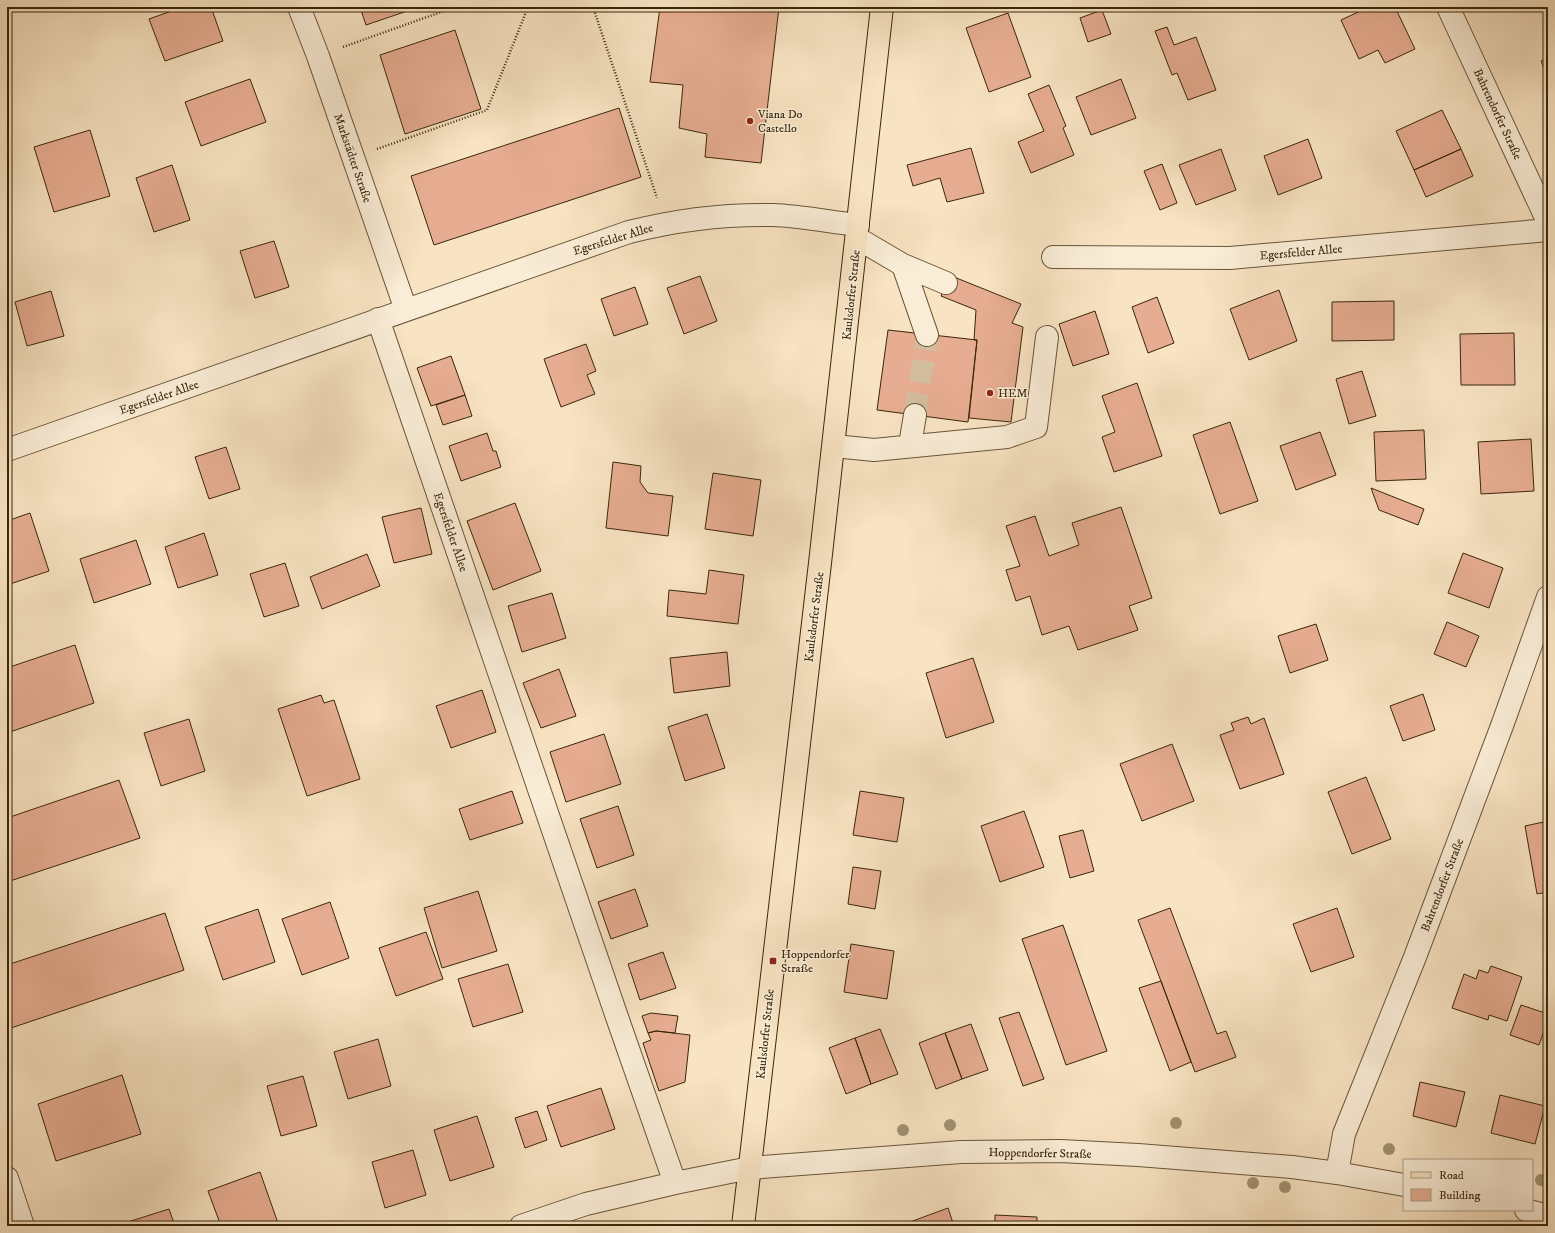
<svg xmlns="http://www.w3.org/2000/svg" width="1555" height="1233" viewBox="0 0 1555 1233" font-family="'IM FELL DW Pica',serif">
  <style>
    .building { fill: #e7ad92; stroke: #39270a }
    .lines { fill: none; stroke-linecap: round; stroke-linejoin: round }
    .minor-tunnel { stroke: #d2bd9d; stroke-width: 22; stroke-dasharray: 22 11; stroke-linecap: butt }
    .minor-casing { stroke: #695638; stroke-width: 24 }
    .major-casing { stroke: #39270a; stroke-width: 24 }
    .path { stroke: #39270a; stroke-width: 2.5; stroke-dasharray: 1 2; stroke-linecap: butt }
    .minor { stroke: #faedd7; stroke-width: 22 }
    .major { stroke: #f8e3c2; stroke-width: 22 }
    .tree { fill: #a19170 }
    .poi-dot { fill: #8f2418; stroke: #faedd7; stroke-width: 1.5 }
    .labels { text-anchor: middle; stroke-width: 3; stroke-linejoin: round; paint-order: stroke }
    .poi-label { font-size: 12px; fill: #39270a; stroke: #faedd7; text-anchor: start }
    .street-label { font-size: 12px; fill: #39270a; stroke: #faedd7 }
  </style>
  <rect width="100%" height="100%" fill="#f8e3c2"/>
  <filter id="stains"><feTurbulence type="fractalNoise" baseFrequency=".005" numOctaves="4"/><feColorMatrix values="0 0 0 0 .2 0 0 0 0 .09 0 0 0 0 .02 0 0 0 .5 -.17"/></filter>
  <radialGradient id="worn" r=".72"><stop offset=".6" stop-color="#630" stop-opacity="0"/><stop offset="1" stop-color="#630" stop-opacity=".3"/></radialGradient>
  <path class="building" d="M183 7H211L223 41 165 61 149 19Z
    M360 7H419L366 25Z
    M660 7H779L761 163 705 157 707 134 679 128 683 85 650 82Z
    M1369 7H1395L1415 49 1385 63 1378 50 1359 59 1341 20Z
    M1102 10 1111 34 1088 42 1080 18Z
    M1008 13 1031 77 989 92 966 28Z
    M1167 27 1174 45 1196 37 1216 90 1188 100 1177 73 1172 75 1155 31Z
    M455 30 481 109 405 134 380 55Z
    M1548 58V78L1541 61Z
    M250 79 266 122 201 146 185 102Z
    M1121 79 1136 118 1091 135 1076 97Z
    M1049 85 1066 126 1063 128 1074 155 1031 173 1018 142 1044 131 1028 94Z
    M619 108 641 177 434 245 411 176Z
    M1442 110 1461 149 1414 170 1396 131Z
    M1548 111V126L1543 113Z
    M90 130 110 196 54 212 34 147Z
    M1308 139 1322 178 1278 195 1264 156Z
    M971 148 984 193 947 202 940 178 913 186 907 165Z
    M1221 149 1236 190 1196 205 1179 165Z
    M1461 149 1473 176 1426 197 1414 170Z
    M1162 164 1177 203 1160 210 1144 171Z
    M172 165 190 220 154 232 136 178Z
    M274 241 289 287 255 298 240 251Z
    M949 275 1021 304 1012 323 1023 327 1011 422 969 418 977 340H974L976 310 941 296Z
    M700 276 717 321 684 334 667 288Z
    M635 287 648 324 614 336 601 299Z
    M1279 290 1297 341 1249 360 1230 309Z
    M51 291 64 336 27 346 15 302Z
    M1157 297 1174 343 1148 353 1132 307Z
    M1394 301V340L1332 341V302Z
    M1095 311 1109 354 1073 366 1059 324Z
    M888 330 977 340 968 422 877 410Z
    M1514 333 1515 385H1461L1460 334Z
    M586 344 596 371 587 375 595 394 561 407 544 359Z
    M451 356 465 395 431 406 417 368Z
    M1362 371 1376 416 1349 424 1336 379Z
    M1137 383 1162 456 1114 472 1102 437 1115 432 1102 396Z
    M465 395 472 416 443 425 436 405Z
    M1230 422 1258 501 1220 514 1193 435Z
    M1424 430 1426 479 1376 481 1374 432Z
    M1320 432 1336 475 1296 490 1280 446Z
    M487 433 493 451H496L501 467 461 481 449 446Z
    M1531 439 1534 491 1481 494 1478 442Z
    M226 447 240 489 209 499 195 457Z
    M613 462 641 466 640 482 648 493 673 496 668 536 606 528Z
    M713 473 761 480 753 536 705 529Z
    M1371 488 1424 509 1418 525 1379 510Z
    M515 503 541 571 493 590 467 521Z
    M1121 507 1152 598 1129 606 1138 630 1078 650 1069 626 1042 635 1030 596 1016 601 1006 570 1020 566 1006 526 1035 516 1049 556 1079 545 1072 523Z
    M421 508 432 554 394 563 382 517Z
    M30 513 49 571 7 585V521Z
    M204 533 218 575 178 588 165 547Z
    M136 540 151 584 94 603 80 559Z
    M1463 553 1503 568 1489 608 1448 593Z
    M367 554 380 586 322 609 310 577Z
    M285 563 299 606 264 617 250 574Z
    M709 570 744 575 738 624 667 616 669 590 706 594Z
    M552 593 566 638 522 652 508 606Z
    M1447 622 1479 636 1466 667 1434 654Z
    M1316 624 1328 660 1290 673 1278 636Z
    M75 645 94 703 7 733V668Z
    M727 652 730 686 674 693 670 658Z
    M973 658 994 722 946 738 926 673Z
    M559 669 576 716 541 728 523 683Z
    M482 690 496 732 451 748 436 706Z
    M1423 694 1435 730 1403 741 1390 706Z
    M321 695 324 703 334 700 360 779 307 796 278 709Z
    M707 714 725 768 685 781 668 727Z
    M1248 717 1251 724 1264 718 1284 774 1240 789 1220 735 1234 730 1231 723Z
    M189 719 205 771 161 786 144 733Z
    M604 734 621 784 566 802 550 752Z
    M1172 744 1194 801 1142 821 1120 764Z
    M1366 777 1391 839 1352 854 1328 792Z
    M119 780 140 838 7 882V818Z
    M512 791 523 823 470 840 459 809Z
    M860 791 904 798 897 842 853 835Z
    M618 806 634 855 597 868 580 819Z
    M1024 811 1044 867 1000 882 981 826Z
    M1548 821V892L1537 894 1525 826Z
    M1083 830 1094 871 1070 878 1059 836Z
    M853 867 881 871 875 909 848 904Z
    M635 889 648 926 611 939 598 902Z
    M478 891 497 951 442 968 424 908Z
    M330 902 349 958 302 975 282 919Z
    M1170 908 1217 1034 1226 1031 1236 1057 1195 1072 1138 920Z
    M1337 908 1354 957 1311 972 1293 924Z
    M258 909 275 962 223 980 205 927Z
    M165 913 184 970 11 1028 7 1016V965Z
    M1063 925 1107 1051 1066 1065 1022 939Z
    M426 932 443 979 396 996 379 948Z
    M851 944 894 951 887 999 844 992Z
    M663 952 676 988 640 1000 628 964Z
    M508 964 523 1012 473 1027 458 979Z
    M1491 966 1522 977 1507 1021 1489 1015 1488 1020 1452 1008 1464 974 1476 979 1479 970 1488 973Z
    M1161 981 1191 1062 1170 1071 1139 988Z
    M1521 1005 1548 1014V1020L1539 1045 1510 1035Z
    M1019 1012 1044 1079 1023 1086 999 1018Z
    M651 1013 678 1016 675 1033 656 1031 648 1033 642 1016Z
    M971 1024 988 1070 962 1079 945 1033Z
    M880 1029 898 1074 871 1084 855 1038Z
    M656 1031 690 1035 685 1082 659 1091 643 1043 651 1040 648 1033Z
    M945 1033 962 1079 936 1089 919 1043Z
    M855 1038 871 1084 846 1094 829 1048Z
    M378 1039 391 1086 348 1099 334 1052Z
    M122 1075 141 1134 56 1161 38 1104Z
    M303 1076 317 1126 281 1136 267 1086Z
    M1420 1082 1465 1092 1456 1127 1413 1116Z
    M601 1088 615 1129 561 1147 547 1106Z
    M1500 1095 1545 1106 1535 1144 1491 1133Z
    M537 1111 547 1140 525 1148 515 1118Z
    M477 1116 494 1167 450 1181 434 1130Z
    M413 1150 426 1195 385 1208 372 1162Z
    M260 1172 279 1226H221L208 1191Z
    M948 1208 954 1226H912L910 1222Z
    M169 1209 175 1226H115Z
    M995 1215 1037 1217V1226H995Z
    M1135 1222 1169 1224V1226H1135Z"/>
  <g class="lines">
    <path class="minor-tunnel" d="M915 415 927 335"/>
    <g class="minor-casing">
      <path id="minor" d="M299 7 318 56 406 310
        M1448 7 1548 222
        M857 238 903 265 927 335
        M1053 257 1230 258 1548 230
        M903 265 946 283
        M378 319 618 1020 675 1183
        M910 445 915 415
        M834 446 874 450 1007 437 1036 427 1047 337
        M7 450 629 232C676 220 725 214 773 215 801 216 830 222 858 225
        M1337 1173 1344 1134 1415 957 1503 723 1548 597
        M7 1178 23 1226
        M1526 1210 1548 1216
        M521 1226 586 1204 675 1183 750 1168 961 1152 1060 1151 1138 1155 1292 1167 1337 1173 1404 1185"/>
    </g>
    <g class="major-casing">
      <path id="major" d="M743 1226 820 563 882 7"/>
    </g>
    <path class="path" d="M593 7 657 198
      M343 47 455 7
      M377 149 487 110 528 7"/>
    <use href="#minor" class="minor"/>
    <use href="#major" class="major"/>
  </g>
  <g class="tree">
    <circle cx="1176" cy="1123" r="6"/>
    <circle cx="950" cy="1125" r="6"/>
    <circle cx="903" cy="1130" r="6"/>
    <circle cx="1389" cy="1149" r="6"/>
    <circle cx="1541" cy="1180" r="6"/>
    <circle cx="1253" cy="1183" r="6"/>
    <circle cx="1285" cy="1187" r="6"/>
  </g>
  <g class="poi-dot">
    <circle cx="750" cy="121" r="4"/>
    <circle cx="990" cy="393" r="4"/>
    <rect x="769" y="957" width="8" height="8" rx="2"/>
  </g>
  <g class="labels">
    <g class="poi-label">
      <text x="758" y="118">Viana Do<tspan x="758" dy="14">Castello</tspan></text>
      <text x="998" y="397">HEM</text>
      <text x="781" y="958">Hoppendorfer<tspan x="781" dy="14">Straße</tspan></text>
    </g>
    <g class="street-label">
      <text transform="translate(1498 114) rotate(65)" y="4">Bahrendorfer Straße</text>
      <text transform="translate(353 158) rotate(71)" y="4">Markstädter Straße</text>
      <text transform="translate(613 239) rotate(-17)" y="4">Egersfelder Allee</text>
      <text transform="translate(1301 252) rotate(-5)" y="4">Egersfelder Allee</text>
      <text transform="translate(851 295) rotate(-84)" y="4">Kaulsdorfer Straße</text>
      <text transform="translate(159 397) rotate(-19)" y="4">Egersfelder Allee</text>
      <text transform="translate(451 532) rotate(71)" y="4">Egersfelder Allee</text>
      <text transform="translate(814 617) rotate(-83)" y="4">Kaulsdorfer Straße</text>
      <text transform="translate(1442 885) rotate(-69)" y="4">Bahrendorfer Straße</text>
      <text transform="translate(765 1034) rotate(-84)" y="4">Kaulsdorfer Straße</text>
      <text transform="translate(1040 1153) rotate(1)" y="4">Hoppendorfer Straße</text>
    </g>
  </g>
  <rect width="1555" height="1233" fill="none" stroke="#f8e3c2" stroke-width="24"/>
  <rect x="8" y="8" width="1539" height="1217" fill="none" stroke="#39270a" stroke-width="2"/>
  <rect x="12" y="12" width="1531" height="1209" fill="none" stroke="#39270a"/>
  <rect x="1403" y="1159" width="130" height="52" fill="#faedd7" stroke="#ad9e85"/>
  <rect x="1411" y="1172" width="20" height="6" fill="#f8e3c2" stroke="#ad9e85"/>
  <text x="1439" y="1179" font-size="12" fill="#39270a">Road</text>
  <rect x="1411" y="1189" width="20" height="12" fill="#e7ad92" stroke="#ad9e85"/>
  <text x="1439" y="1199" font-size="12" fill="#39270a">Building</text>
  <rect width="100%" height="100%" filter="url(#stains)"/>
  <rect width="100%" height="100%" fill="url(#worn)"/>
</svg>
